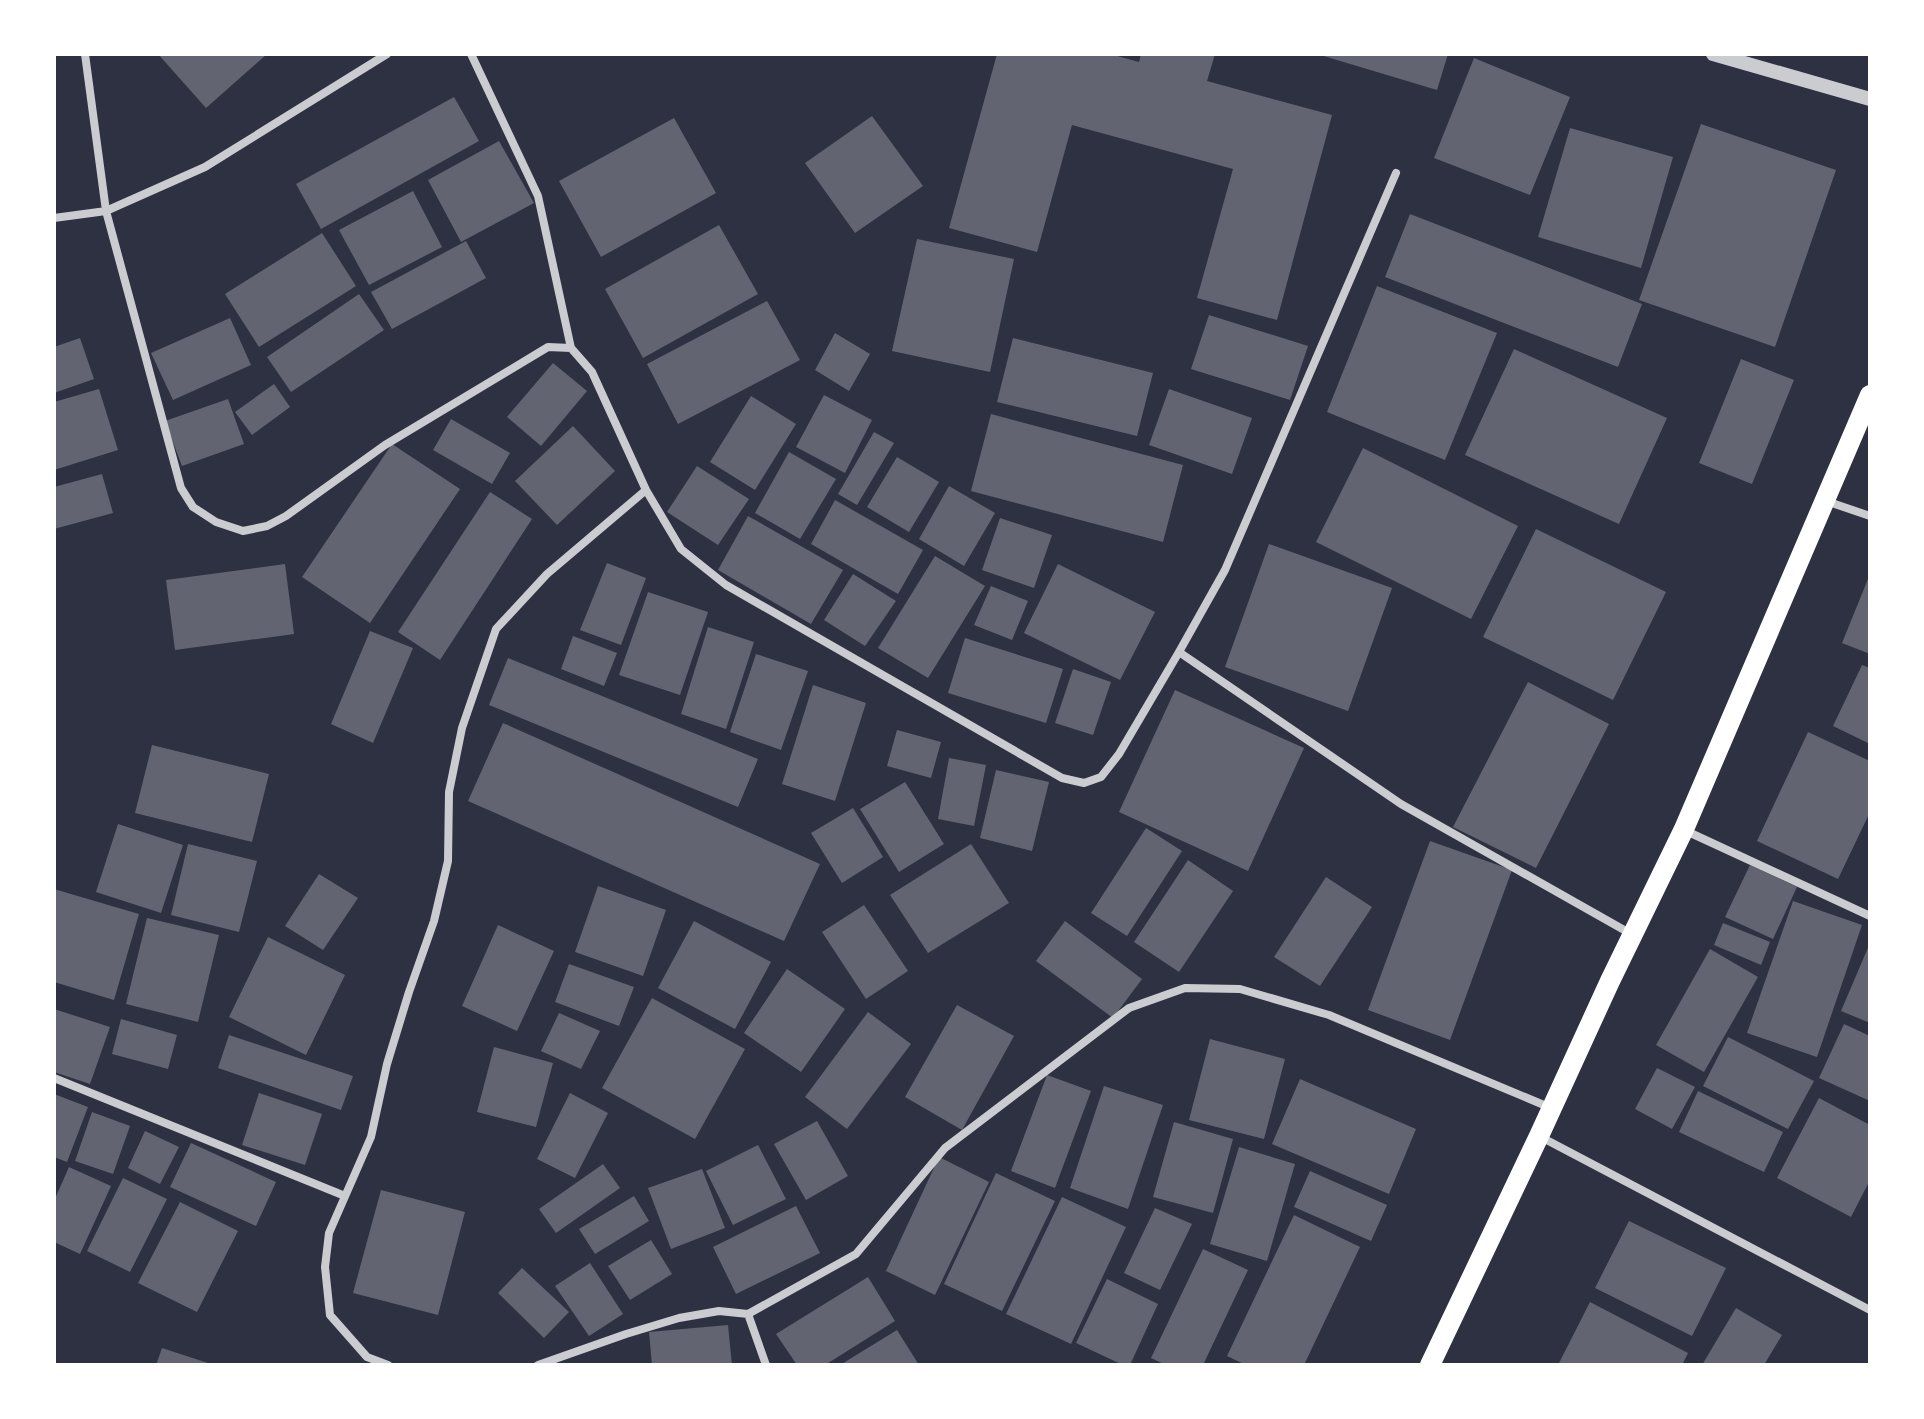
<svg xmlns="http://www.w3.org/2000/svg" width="1924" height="1419" viewBox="0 0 1924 1419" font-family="'Nunito Sans',sans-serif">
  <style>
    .building { fill: #626471 }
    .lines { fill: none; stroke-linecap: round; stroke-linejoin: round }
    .minor { stroke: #caccd0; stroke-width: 8 }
    .tertiary { stroke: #caccd0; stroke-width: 14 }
    .primary { stroke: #fff; stroke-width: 20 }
  </style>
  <rect width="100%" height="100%" fill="#2d3142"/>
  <path class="building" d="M158 54H267L206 108Z
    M997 54H1110L1139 62 1141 54H1215L1207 81 1332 115 1277 320 1197 298 1233 169 1072 125 1037 252 949 228Z
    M1317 54H1448L1437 90Z
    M1474 58 1570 97 1530 195 1434 158Z
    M454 97 479 141 321 229 296 184Z
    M872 116 923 186 855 233 805 163Z
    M674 118 716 193 601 257 559 181Z
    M1701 124 1836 170 1775 347 1639 300Z
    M1570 128 1673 157 1641 268 1538 237Z
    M499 141 534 203 461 242 428 180Z
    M413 191 442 247 369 285 339 230Z
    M1410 214 1642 304 1618 367 1385 277Z
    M719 225 758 294 643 358 605 289Z
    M322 233 356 286 259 347 225 294Z
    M917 239 1014 259 990 372 892 351Z
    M466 241 486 278 392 329 371 292Z
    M1377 286 1497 333 1445 460 1327 412Z
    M359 294 384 330 291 392 267 357Z
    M767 301 800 360 678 424 647 364Z
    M1209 315 1308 346 1290 400 1191 369Z
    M230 318 251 365 173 400 151 353Z
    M835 333 870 354 849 391 815 370Z
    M80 338 94 379 54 393V347Z
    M1013 338 1153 373 1137 436 997 402Z
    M1514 349 1667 418 1619 524 1465 455Z
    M1741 359 1794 380 1752 484 1699 463Z
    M553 363 587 391 541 446 507 417Z
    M274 384 290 407 252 435 235 412Z
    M99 389 118 450 54 470V402Z
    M1169 389 1252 418 1232 474 1149 445Z
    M824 395 872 420 845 473 796 447Z
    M751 396 796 424 755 490 710 462Z
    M228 399 244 444 182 466 165 421Z
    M991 414 1183 465 1163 542 971 491Z
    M451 419 510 453 492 484 433 450Z
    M573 426 615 471 557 525 515 481Z
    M874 432 894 443 857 505 838 494Z
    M392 444 460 489 370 623 302 577Z
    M1363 448 1518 526 1471 619 1316 542Z
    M789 452 836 479 800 539 755 513Z
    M897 457 939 482 909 532 867 507Z
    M697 466 749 499 718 545 667 512Z
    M102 474 113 513 54 529V487Z
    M949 486 995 513 964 566 919 539Z
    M490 492 532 519 440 660 398 632Z
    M835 500 923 550 898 594 811 544Z
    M748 516 843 570 811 624 718 570Z
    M1000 518 1052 535 1034 588 982 570Z
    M1536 529 1666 592 1613 700 1483 637Z
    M1269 544 1392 588 1348 711 1225 667Z
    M935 556 985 586 928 678 878 648Z
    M607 563 646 578 621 645 580 630Z
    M285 564 294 634 175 650 166 580Z
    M1058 564 1155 612 1120 680 1024 633Z
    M853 574 896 601 865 646 824 620Z
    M1870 574V654L1842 643Z
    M991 586 1028 601 1012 640 974 625Z
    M648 592 708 612 680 695 619 675Z
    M708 627 754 642 726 729 681 714Z
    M370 631 413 648 373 743 331 724Z
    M573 636 617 653 604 686 561 669Z
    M965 638 1063 669 1046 723 948 693Z
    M756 654 808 671 781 750 730 732Z
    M508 658 758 759 738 807 489 705Z
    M1862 665 1870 668V744L1833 726Z
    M1073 669 1111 682 1093 735 1055 723Z
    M1528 682 1609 724 1536 868 1453 827Z
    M813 685 866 703 835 801 782 784Z
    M1175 690 1304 748 1248 871 1119 812Z
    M503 723 820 864 784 941 468 801Z
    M897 730 941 742 931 778 887 766Z
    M1808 732 1870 761V812L1838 879 1757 841Z
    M152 745 269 774 252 842 135 813Z
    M949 758 986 765 974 826 938 819Z
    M996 770 1049 782 1032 851 980 838Z
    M905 782 944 844 899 872 860 809Z
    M853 808 883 857 842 883 811 833Z
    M118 824 183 845 161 913 96 892Z
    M1146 828 1182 851 1127 936 1091 913Z
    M1430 841 1512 870 1450 1040 1368 1010Z
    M188 844 257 861 239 932 171 915Z
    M971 844 1009 903 928 953 890 895Z
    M1188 860 1233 891 1179 972 1134 942Z
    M1750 865 1797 887 1773 939 1725 917Z
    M319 874 358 898 323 950 285 926Z
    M1326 877 1372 907 1320 986 1274 957Z
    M598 886 666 910 643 976 575 952Z
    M54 889 139 914 114 1000 54 982Z
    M1793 901 1862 925 1817 1057 1747 1033Z
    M864 905 908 971 866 999 822 932Z
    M147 918 219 935 198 1022 126 1004Z
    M694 921 771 962 735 1029 658 988Z
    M1065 921 1142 979 1113 1018 1036 961Z
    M1723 923 1770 942 1761 965 1714 945Z
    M498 925 554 951 517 1031 462 1006Z
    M268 937 345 975 306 1055 229 1017Z
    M1870 943V1023L1841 1011Z
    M1710 949 1758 977 1704 1072 1656 1045Z
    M569 964 634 987 619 1026 555 1002Z
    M787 969 845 1009 801 1072 744 1033Z
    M652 998 745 1049 695 1139 602 1088Z
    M957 1005 1014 1036 962 1130 905 1097Z
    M54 1009 110 1027 90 1084 54 1072Z
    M868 1012 911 1044 847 1129 805 1097Z
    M559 1013 600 1031 581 1069 541 1051Z
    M121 1019 177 1035 168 1069 112 1054Z
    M1844 1024 1870 1036V1101L1819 1078Z
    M229 1035 353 1076 341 1110 218 1068Z
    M1728 1037 1814 1081 1788 1129 1703 1086Z
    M1210 1039 1285 1059 1264 1139 1189 1120Z
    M494 1047 553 1063 536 1127 477 1112Z
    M1657 1068 1695 1087 1672 1129 1635 1109Z
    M1047 1075 1091 1091 1055 1188 1011 1171Z
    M1300 1079 1416 1129 1389 1194 1272 1144Z
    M1104 1086 1163 1105 1128 1209 1070 1188Z
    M1698 1091 1783 1132 1764 1172 1679 1132Z
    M259 1093 322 1114 305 1165 242 1145Z
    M570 1093 608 1113 575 1178 537 1159Z
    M54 1094 88 1107 67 1162 54 1157Z
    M1819 1098 1870 1125V1180L1851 1217 1777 1178Z
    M92 1112 130 1126 113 1174 75 1161Z
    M817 1121 848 1176 806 1200 774 1144Z
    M1174 1122 1233 1139 1213 1213 1153 1197Z
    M145 1131 179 1147 160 1184 128 1168Z
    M191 1143 276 1182 256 1226 170 1187Z
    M758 1145 786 1199 733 1225 706 1171Z
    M1239 1147 1295 1164 1267 1261 1210 1244Z
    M939 1157 989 1182 935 1295 886 1271Z
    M603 1164 620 1188 556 1233 539 1209Z
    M69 1167 111 1186 80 1254 54 1242V1201Z
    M702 1169 725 1228 671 1249 648 1188Z
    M1310 1171 1387 1205 1371 1241 1294 1207Z
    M996 1173 1055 1201 1002 1311 944 1284Z
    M123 1178 167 1199 130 1272 87 1251Z
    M381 1190 465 1212 438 1315 353 1293Z
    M634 1196 649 1221 595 1254 579 1229Z
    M1062 1197 1126 1227 1071 1344 1006 1314Z
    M180 1202 238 1231 197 1312 138 1283Z
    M796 1206 820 1253 736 1294 713 1247Z
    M1155 1208 1192 1224 1160 1290 1124 1273Z
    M1294 1215 1360 1247 1304 1365H1246L1227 1356Z
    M1629 1221 1726 1268 1692 1336 1595 1288Z
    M651 1240 672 1274 630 1300 608 1266Z
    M1203 1249 1248 1270 1203 1365H1166L1151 1358Z
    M590 1263 623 1314 589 1336 555 1286Z
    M522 1268 569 1312 544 1338 498 1293Z
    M868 1277 895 1321 825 1365H797L776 1334Z
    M1107 1279 1158 1304 1130 1365H1123L1076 1343Z
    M1590 1302 1688 1353 1682 1365H1558Z
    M1736 1308 1782 1335 1764 1365H1702Z
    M728 1325 732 1365H652L649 1332Z
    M897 1330 919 1365H840Z
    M162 1348 211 1364V1365H156Z"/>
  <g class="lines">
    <path class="minor" d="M85 54 106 211 181 488 193 507 216 522 243 531 267 526 286 516 385 445 548 347 571 348 592 372 646 490 547 574 496 629 462 728 449 792 448 861 434 921 409 992 387 1064 371 1137 329 1233 325 1267 330 1315 367 1357 388 1365
      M471 54 538 196 571 348
      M54 218 106 211 205 167 387 54
      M646 490 681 549 726 585 1062 778 1084 783 1101 777 1119 754 1179 652 1225 570 1396 173
      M1826 501 1870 516
      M1179 652 1401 804 1633 935
      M1684 830 1870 916
      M54 1078 345 1196
      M1539 1136 1870 1310
      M748 1314 766 1365
      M538 1365 626 1334 679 1318 719 1311 748 1314 856 1254 945 1148 1129 1008 1185 988 1240 989 1329 1015 1551 1108"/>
    <path class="tertiary" d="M1713 54 1870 99"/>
    <path class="primary" d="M1430 1365 1539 1136 1610 981 1684 829 1870 395"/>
  </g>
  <rect width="1924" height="1419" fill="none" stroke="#ffffff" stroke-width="112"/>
</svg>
